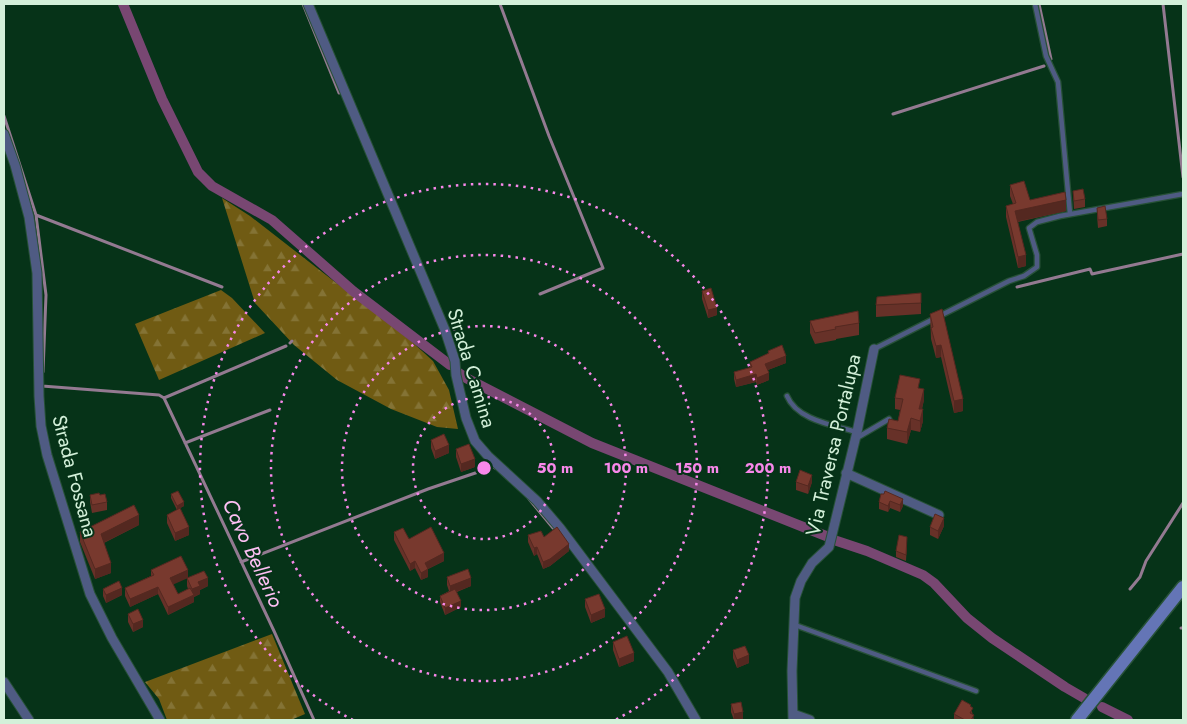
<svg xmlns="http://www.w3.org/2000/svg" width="1187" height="724" viewBox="0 0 1187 724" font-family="Jost,sans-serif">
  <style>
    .forest { fill: url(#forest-firs) }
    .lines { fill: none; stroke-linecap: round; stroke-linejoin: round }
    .stream { stroke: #937a91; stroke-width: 3 }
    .canal { stroke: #784772; stroke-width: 10 }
    .lane-casing { stroke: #275137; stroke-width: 7 }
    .street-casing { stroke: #275137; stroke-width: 11 }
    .secondary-casing { stroke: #275137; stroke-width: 15 }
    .lane { stroke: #4f5b83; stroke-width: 4.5 }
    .street { stroke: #4f5b83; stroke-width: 9 }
    .secondary { stroke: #6475b6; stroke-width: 12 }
    .wall { fill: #673128 }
    .shaded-wall { fill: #542820 }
    .building { fill: #78392e; stroke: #542820 }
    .ring { fill: none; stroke: #f888ea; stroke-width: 2.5; stroke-dasharray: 2.5 5 }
    .labels { text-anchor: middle; stroke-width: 4; stroke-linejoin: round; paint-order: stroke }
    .street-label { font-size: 20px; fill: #d3f0d9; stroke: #063318 }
    .water-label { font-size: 21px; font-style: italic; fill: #fec0f4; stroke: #063318 }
    .centre { fill: #f888ea; stroke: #063318; stroke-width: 2.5 }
    .ring-label { font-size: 15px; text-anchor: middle; font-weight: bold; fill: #f888ea; stroke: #063318; stroke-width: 4; stroke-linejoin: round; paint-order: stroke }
  </style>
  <defs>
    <pattern id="forest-firs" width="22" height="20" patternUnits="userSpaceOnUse" patternTransform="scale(1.25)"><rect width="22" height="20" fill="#705b13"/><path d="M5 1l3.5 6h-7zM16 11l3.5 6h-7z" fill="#847335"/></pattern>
  </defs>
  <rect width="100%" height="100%" fill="#063318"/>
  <path class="forest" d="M222 198 250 216 411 341 433 361 449 390 458 429 437 427 391 409 337 380 294 345 255 303Z
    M221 290 232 298 265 333 159 380 135 324Z
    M272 634 305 714 291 720H167L159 699 145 682Z"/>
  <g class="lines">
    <path class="stream" d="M303 4 339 93
      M500 4 549 136 603 268 540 294
      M1039 4 1051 59
      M1163 4 1183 177
      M893 114 1044 66
      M4 116 36 215 46 295 43 372
      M36 215 222 287
      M1017 287 1090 269 1092 274 1183 254
      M290 343 292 341
      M42 383V386L159 395 164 398 286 346
      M164 398 274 631 314 720
      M185 443 270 410
      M529 499 553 528
      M241 562 428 489 493 467 495 468
      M1130 589 1140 577 1146 561 1183 503
      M1181 628H1183"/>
    <path class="canal" d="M123 4 162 99 198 172 212 186 272 220 353 291 450 365
      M459 373 466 378 592 443 826 536
      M834 540 867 551 923 575 934 583 967 618 992 638 1065 687 1084 698
      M1102 707 1128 720"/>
    <g class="lane-casing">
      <path id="lane" d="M1035 4 1046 56 1058 82 1070 214
        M874 349 1009 281 1024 276 1037 267V255L1029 228 1037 222 1060 216 1183 194
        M787 396C797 420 833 425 856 432
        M855 439 889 419
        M795 625 976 691"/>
    </g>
    <g class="street-casing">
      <path id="street" d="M308 4 445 330 455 361 456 375 466 418 475 441 488 456 537 501 560 528 668 672 696 720
        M4 134 15 165 29 217 37 273 39 396 41 426 47 455 90 594 112 638 160 720
        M846 473 939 515
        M4 682 29 720
        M793 714 810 720
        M793 720 792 671 795 598 801 581 812 563 829 547 857 432 874 349"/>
    </g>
    <g class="secondary-casing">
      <path id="secondary" d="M1077 720 1183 587"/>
    </g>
    <use href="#lane" class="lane"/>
    <use href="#street" class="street"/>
    <use href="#secondary" class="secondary"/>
  </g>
  <path class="wall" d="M1010 185 1030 200 1066 211 1018 222 1026 266 1018 268 1006 217V206L1013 204 1010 196Z
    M1073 191 1085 199V207L1074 209Z
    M1097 208 1107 219V226L1098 228 1097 216Z
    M702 291 717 315 708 318 702 299Z
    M921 303V314L876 317V305Z
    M942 309 963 411 954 413 941 357 936 358 931 339 930 314Z
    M810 321 859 323V335L836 339V340L815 344 810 333Z
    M768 351 786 363 768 370 769 380 757 385 756 382 736 387 734 379V372L750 368V362L768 354Z
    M920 388 924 400 922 409 923 421 920 432 911 430 907 444 887 439V428L898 421 900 410 895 409V398Z
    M431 440 449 453 435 459 431 448Z
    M456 449 475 467 461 472 456 457Z
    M796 482H812L808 494 796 490Z
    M171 494 184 506 178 509 189 535 175 541 167 523V515L177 510 171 498Z
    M881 494 903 506 900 512 890 508 888 512 879 509V502Z
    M90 495H100L107 502V510L92 513 90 502Z
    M139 525 104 543 111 573 95 579 80 542V532Z
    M944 526 938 539 930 535V527Z
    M394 532 409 539 444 561 428 569V577L421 580 415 568 410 571 394 540Z
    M528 535 569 551 550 566 543 569 537 554 534 556 528 542Z
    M907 544 906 561 896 557V551Z
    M151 570 173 584 178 594 188 589 187 586V578L208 586 200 590V594L194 597V602L168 615 158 594 130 607 125 596V588L151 576Z
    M447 577 471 586 457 592 461 607 445 615 440 602V596L449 591 447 585Z
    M103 589 122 595 106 603 103 596Z
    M585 599 605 617 591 623 585 607Z
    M128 614 143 627 133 632 128 622Z
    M613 642 634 661 619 667 613 650Z
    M733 650 749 663 737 668 733 658Z
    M731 704 743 719 734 720 731 712Z
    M971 707 974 720H954V714Z"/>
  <path class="shaded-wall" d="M1066 200V211L1015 222V211Z
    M1026 255V266L1018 268V257Z
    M717 308V315L708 318V310Z
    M941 345V357L936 358V346Z
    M786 356V363L765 371V364Z
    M769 373V380L757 385V378Z
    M756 374V382L736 387V380Z
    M924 389V400L919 420V409Z
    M963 399V411L954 413V401Z
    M923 409V421L920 432V421Z
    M911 418V430L907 444V432Z
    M449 445V453L435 459V451Z
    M475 459V467L461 472V464Z
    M812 475V482L808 494V486Z
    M903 499V506L900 512V505Z
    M890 501V508L888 512V506Z
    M184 502V506L177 510V506Z
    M139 515V525L101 544V534Z
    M944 518V526L938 539V531Z
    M189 527V535L175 541V533Z
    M569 544V551L550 566 543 569V562Z
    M537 547V554L534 556V548Z
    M444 553V561L426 570 428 569V577L421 580V573L425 563Z
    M415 561V568L410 571V564Z
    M111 563V573L95 579V569Z
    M188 570V578L170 586V578Z
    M208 578V586L200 590V594L194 597V602L168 615V607L192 596V589L198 582Z
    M471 578V586L450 594V586Z
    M158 587V594L130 607V599Z
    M122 588V595L106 603V595Z
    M461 601V607L445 615V608Z
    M605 609V617L591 623V615Z
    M143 620V627L133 632V624Z
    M634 653V661L619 667V659Z
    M749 655V663L737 668V660Z
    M743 712V719L734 720V714Z"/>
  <path class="building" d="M1024 181 1030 200 1065 192 1066 200 1015 211 1026 255 1018 257 1006 206 1016 203 1010 185Z
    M1083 189 1085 199 1074 201 1073 191Z
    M1105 206 1107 219 1098 220 1097 208Z
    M711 288 717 308 708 310 702 291Z
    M921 293V303L876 305 877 297Z
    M942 309 963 399 954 401 941 345 936 346 931 328 933 327 930 314Z
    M858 311 859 323 835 327 836 329 815 333 810 321Z
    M782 345 786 356 765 364 769 373 757 378 756 374 736 380 734 372 752 367 750 362 769 353 768 351Z
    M900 375 920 379 918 388 924 389 919 409H923L920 421 911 418 907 432 887 428 889 419 898 421 903 399 895 398Z
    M444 434 449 445 435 451 431 440Z
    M469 444 475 459 461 464 456 449Z
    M800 470 812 475 808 486 796 482Z
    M178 491 184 502 177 506 171 494Z
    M885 491 903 499 900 505 890 501 888 506 879 502 881 494H884Z
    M99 493 100 495 105 494 107 502 92 505 90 495Z
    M134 505 139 515 101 534 111 563 95 569 80 532Z
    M180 508 189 527 175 533 167 515Z
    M935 514 944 518 938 531 930 527Z
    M431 527 444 553 425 563 428 569 421 573 415 561 410 564 394 532 403 528 409 539Z
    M557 527 569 544 550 559 543 562 537 547 534 548 528 535 541 531 544 537Z
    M899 535 907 537 906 555 896 551Z
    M181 556 188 570 170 578 178 594 190 588 194 595 168 607 158 587 130 599 125 588 154 575 151 570Z
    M468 569 471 578 450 586 447 577Z
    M204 571 208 578 198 582 200 586 192 589 187 578Z
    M119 581 122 588 106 595 103 589Z
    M455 589 461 601 445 608 440 596Z
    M599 594 605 609 591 615 585 599Z
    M138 609 143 620 133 624 128 614Z
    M627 636 634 653 619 659 613 642Z
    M745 646 749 655 737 660 733 650Z
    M962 700 971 705 970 706 973 708 970 713 974 715 971 720H965L954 714Z
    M741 702 743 712 734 714 731 704Z"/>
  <g class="ring">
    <circle cx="484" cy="468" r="71"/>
    <circle cx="484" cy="468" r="142"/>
    <circle cx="484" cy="468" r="213"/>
    <path d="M353 720A284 284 0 1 1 615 720"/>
  </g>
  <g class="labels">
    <g class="street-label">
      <text transform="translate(472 368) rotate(73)" y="7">Strada Camina</text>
      <text transform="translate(833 445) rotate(-77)" y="7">Via Traversa Portalupa</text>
      <text transform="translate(75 476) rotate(75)" y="7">Strada Fossana</text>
    </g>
    <g class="water-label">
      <text transform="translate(253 553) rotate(65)" y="7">Cavo Bellerio</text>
    </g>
  </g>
  <circle cx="484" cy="468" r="8" class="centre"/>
  <g class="ring-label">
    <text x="555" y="473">50 m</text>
    <text x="626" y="473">100 m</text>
    <text x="697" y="473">150 m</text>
    <text x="768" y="473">200 m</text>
  </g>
  <rect width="1187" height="724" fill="none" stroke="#d3f0d9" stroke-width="10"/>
</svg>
